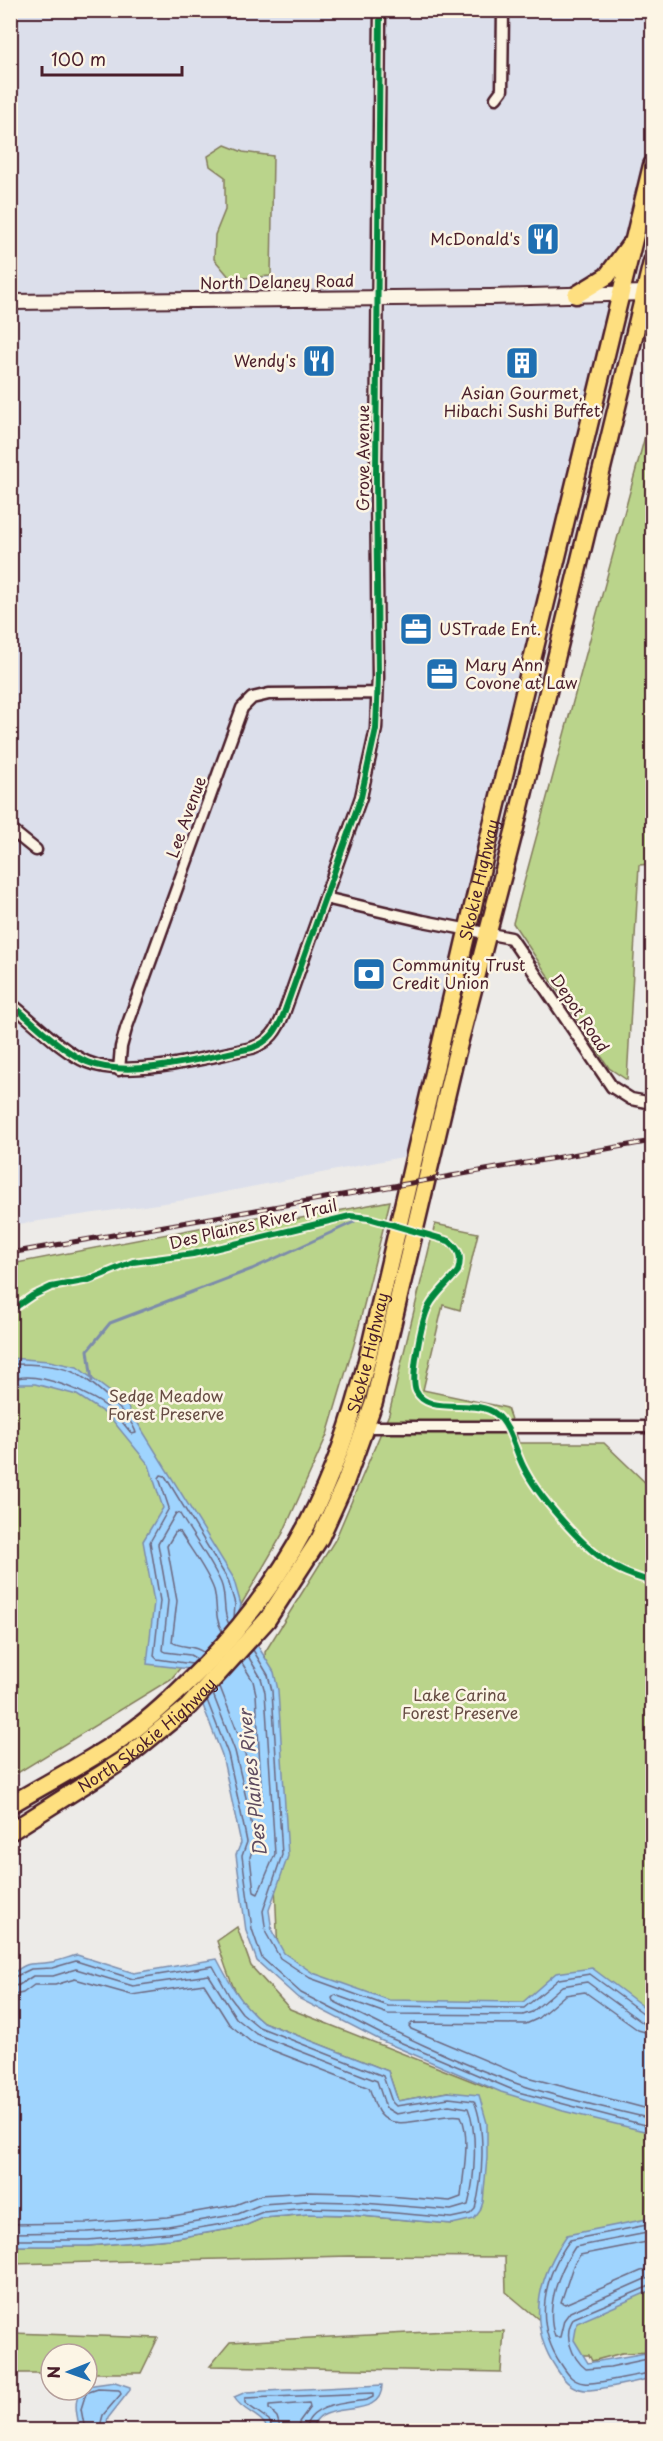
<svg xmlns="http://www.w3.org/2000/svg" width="663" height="2441" viewBox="0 0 663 2441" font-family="'Playpen Sans',sans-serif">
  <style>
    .built { fill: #dcdfeb }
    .green { fill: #bad48b; stroke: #827a5b; stroke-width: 1.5 }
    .water { fill: #9fd4fe; stroke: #7d8caa; stroke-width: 1.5 }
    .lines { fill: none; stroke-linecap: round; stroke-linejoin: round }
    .shore { stroke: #6c677f; stroke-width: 1.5 }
    .stream { stroke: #7d8caa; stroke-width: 3 }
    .minor-casing { stroke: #4a1f2b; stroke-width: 15 }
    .tertiary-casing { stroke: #4a1f2b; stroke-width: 18 }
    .trunk-casing { stroke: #4a1f2b; stroke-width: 21 }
    .minor { stroke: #fcf5e5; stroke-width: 10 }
    .tertiary { stroke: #fcf5e5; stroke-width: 14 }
    .trunk { stroke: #fedf80; stroke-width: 16 }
    .rail-casing { stroke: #4a1f2b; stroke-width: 5 }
    .rail { stroke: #fcf5e5; stroke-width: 3; stroke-dasharray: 9; stroke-linecap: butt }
    .cycleway-casing { stroke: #fcf5e5; stroke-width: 10 }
    .cycleway { stroke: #00873e; stroke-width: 6 }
    .labels { text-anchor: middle; stroke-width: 5; stroke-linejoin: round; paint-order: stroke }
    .poi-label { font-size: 16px; fill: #4a1f2b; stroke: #fcf5e5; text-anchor: start }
    .street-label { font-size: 16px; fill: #4a1f2b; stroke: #fcf5e5 }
    .park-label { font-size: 16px; fill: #664c43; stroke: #fcf5e5 }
    .water-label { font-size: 18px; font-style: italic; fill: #5f4c60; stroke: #fcf5e5 }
  </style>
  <rect width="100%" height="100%" fill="#edebe8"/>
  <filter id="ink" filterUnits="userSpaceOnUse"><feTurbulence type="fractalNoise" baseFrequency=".0167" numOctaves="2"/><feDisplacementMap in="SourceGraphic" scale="12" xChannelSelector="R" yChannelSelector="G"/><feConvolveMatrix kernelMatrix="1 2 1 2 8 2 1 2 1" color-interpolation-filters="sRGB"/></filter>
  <g filter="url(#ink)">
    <path class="built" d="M10 11H652V165L407 1156 185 1200 11 1225Z"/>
    <path class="green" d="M225 145 243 152 273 156 271 276 231 279 214 259 215 235 225 210V177L210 166 208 156Z
      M651 414 652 864 639 865 627 1080 609 1068 513 923Z
      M390 1201 355 1341 327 1435 283 1533 241 1605 239 1599 171 1679 11 1777V1264L272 1214 275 1223Z
      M435 1224 478 1233 460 1310 443 1305 423 1390 507 1408 519 1443H604L652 1489V2352L622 2353 592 2361 589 2355H581L506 2292 505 2257 351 2256 11 2264 10 2246H88L170 2239 242 2227 263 2218 308 2214 350 2215 452 2224 448 2092 398 2101 388 2071 263 2022C232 1998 229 1976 217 1941L237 1927 251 1966 290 2009 492 2089 487 2063 279 1978 265 1652 335 1540 389 1414Z
      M448 2331H504L501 2372 210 2366 230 2342Z
      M11 2333 158 2338 141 2373H87V2354H51V2373H11Z"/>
    <path class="water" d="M10 1358 49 1361 77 1367 126 1404 233 1577 241 1605 238 1614 274 1672 278 1690 288 1856 269 1910 272 1931 284 1953 313 1973 389 2000 523 2002 556 1973 592 1968 652 2013V2133L563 2111 501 2092 380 2040 298 1998 257 1961 246 1931 236 1855 241 1843 222 1755 189 1669 147 1664 154 1602 143 1541 163 1508 149 1465 109 1416 77 1395 35 1384H17L11 1389Z
      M77 1955 134 1973 217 1959C230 1984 241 2004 263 2022L388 2071 398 2101 448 2092 479 2095 487 2123V2158L483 2202 480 2211 474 2219 452 2224 350 2215 308 2214 263 2218 242 2227 170 2239 88 2246H11V1975C30 1959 31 1966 52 1962 60 1961 69 1957 77 1955Z
      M652 2218V2290L577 2323 574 2340 588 2363 652 2352V2378C638 2381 597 2391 584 2390 570 2388 563 2379 556 2368 526 2323 538 2277 567 2235Z
      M115 2382 130 2387V2390L108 2418 105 2430H80C77 2415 73 2404 80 2390H87V2386Z
      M382 2385C382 2416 342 2404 322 2416 317 2419 313 2425 310 2430H268C262 2414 243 2413 234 2397L246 2392Z"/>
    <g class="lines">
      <path class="shore" d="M10 1364C30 1364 57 1364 75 1373 92 1381 131 1415 136 1433L132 1434C126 1427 120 1419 114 1413 96 1395 33 1367 10 1381
        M253 1650 268 1675 272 1691 282 1855 263 1911 266 1933 280 1958 310 1978 388 2006 524 2008 559 1979 590 1974 647 2016 652 2018
        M203 1652C194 1645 181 1648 172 1642L177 1601 167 1546 176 1531 180 1532C191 1550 207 1570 214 1590 218 1605 214 1617 222 1631
        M197 1659 190 1655 165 1652 163 1650 168 1601 158 1544 176 1513 180 1514C193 1537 211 1560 221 1583 227 1598 222 1613 229 1624
        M192 1664 157 1659 154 1656 160 1601 150 1542 169 1508 159 1478 161 1475 165 1476 228 1580 235 1604 234 1618
        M220 1687 244 1749 256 1803 260 1805 262 1802 256 1694 253 1681 242 1663
        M213 1694 235 1751 248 1806 255 1842 250 1857 254 1892 258 1894 275 1854 265 1692 261 1678 248 1656
        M207 1700 228 1754 240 1808 247 1842 242 1856 252 1929 262 1958 301 1993 383 2035 518 2092 652 2127
        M10 1979 31 1969 52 1968 76 1961 133 1979 213 1966 230 1997 242 2013 259 2027 383 2076 392 2102 396 2106 449 2098 474 2101C486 2129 483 2179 475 2209L470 2214 451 2218 351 2209 308 2208 263 2212 240 2221 169 2233 88 2240H10
        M10 1987 19 1985 33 1976H53L76 1969 133 1986 209 1975 236 2018 256 2034 377 2081 386 2108 396 2114 449 2105 468 2108C478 2132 475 2179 468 2205L451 2210 351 2202 307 2201 262 2204 238 2214 168 2226 87 2232 10 2233
        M10 1996 23 1993 34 1985H55L75 1979 132 1995 204 1984 229 2024 251 2042 369 2088C373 2096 374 2107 380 2114 396 2135 437 2111 461 2116 471 2139 463 2173 461 2197L450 2201 352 2193 307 2192 261 2195 235 2205 167 2217 87 2223 10 2224
        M652 2025 643 2023 587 1982 562 1986 532 2012 523 2015 388 2014 335 1995 332 1998 333 2001C393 2031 455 2062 518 2084 562 2099 608 2108 652 2119
        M652 2034 638 2030 585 1992 565 1995 537 2019 526 2024 412 2023 409 2026 411 2029 523 2076 652 2110
        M652 2224 570 2240C542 2278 534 2324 561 2364 567 2373 572 2382 584 2383 600 2385 634 2374 652 2373
        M652 2232 575 2247C558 2272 545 2308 555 2337H560L564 2320 570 2312 645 2279 652 2278
        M652 2241 580 2255 573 2266 561 2302 565 2304 641 2271 652 2269
        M652 2285 574 2318C562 2334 572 2358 586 2369L610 2367 652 2358
        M85 2430 81 2409 86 2393 98 2389 119 2390 121 2394 103 2415 99 2430
        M273 2430 269 2420 245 2403V2398L373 2393V2397L367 2400C346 2403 309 2404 305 2430
        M281 2430 277 2417 269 2409V2406L309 2403 310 2407 299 2422 298 2430"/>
      <path class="stream" d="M92 1381 88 1350 110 1323 252 1269 354 1222"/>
      <g class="minor-casing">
        <path id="minor" d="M496 98 502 90 503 10
          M10 829 36 850
          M325 898 423 921 511 938 612 1087 631 1099 652 1103
          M10 1003C33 1021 61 1051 87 1062 130 1080 206 1057 252 1048 270 1041 277 1031 284 1013L361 797 376 729 378 677 376 475 380 10
          M119 1070 121 1047 126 1029 242 708 252 698 269 694 377 693
          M362 1427H652"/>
      </g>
      <g class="tertiary-casing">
        <path id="tertiary" d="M10 302 490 297 645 293"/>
      </g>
      <g class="trunk-casing">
        <g id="trunk">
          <path d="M576 295 607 276 629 246"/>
          <path id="s1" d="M10 1805C52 1780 96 1758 135 1729 160 1710 182 1688 205 1665 292 1574 337 1482 367 1360L491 829 652 165"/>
          <path id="s2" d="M10 1832 122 1761 188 1707 267 1620 320 1538 345 1483 374 1402 455 1059 515 828 652 262"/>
        </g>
      </g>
      <use href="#minor" class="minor"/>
      <use href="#tertiary" class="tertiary"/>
      <use href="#trunk" class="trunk"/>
      <g class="rail-casing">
        <path id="rail" d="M10 1253 652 1141"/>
      </g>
      <use href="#rail" class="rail"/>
      <g class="cycleway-casing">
        <path id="cycleway" d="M10 1003C33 1021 61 1051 87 1062 130 1080 206 1057 252 1048 270 1041 277 1031 284 1013L361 797 376 729 378 677 376 475 380 10
          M10 1311 32 1296 51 1287 89 1280 133 1262 193 1254 350 1216 369 1218 449 1241C460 1250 462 1257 458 1271 449 1283 436 1293 429 1306 422 1319 410 1377 416 1391 428 1417 476 1397 496 1414 510 1425 515 1450 523 1466 537 1495 580 1544 607 1562 620 1572 637 1577 652 1582"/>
      </g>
      <use href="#cycleway" class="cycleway"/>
    </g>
  </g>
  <defs>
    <g id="restaurant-square" transform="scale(1.725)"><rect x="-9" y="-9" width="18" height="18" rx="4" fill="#1f6fb2" stroke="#fcf5e5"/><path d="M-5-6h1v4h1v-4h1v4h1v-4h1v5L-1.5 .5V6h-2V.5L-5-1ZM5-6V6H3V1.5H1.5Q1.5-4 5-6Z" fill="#fff"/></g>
    <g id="building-square" transform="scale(1.725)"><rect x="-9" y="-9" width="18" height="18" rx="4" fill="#1f6fb2" stroke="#fcf5e5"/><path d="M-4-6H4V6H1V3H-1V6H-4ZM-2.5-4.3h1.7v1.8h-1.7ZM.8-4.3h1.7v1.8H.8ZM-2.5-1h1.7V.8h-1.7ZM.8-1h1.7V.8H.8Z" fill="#fff"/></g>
    <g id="office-square" transform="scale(1.725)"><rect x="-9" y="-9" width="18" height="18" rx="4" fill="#1f6fb2" stroke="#fcf5e5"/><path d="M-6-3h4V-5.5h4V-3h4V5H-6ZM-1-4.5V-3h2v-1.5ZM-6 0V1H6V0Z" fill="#fff"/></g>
    <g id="bank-square" transform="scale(1.725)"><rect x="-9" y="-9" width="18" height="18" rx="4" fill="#1f6fb2" stroke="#fcf5e5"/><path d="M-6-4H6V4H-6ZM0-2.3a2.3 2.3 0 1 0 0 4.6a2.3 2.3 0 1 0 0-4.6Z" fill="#fff"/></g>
  </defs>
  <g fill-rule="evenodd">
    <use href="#restaurant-square" x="543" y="239"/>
    <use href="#restaurant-square" x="319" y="361"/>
    <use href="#building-square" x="522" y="363"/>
    <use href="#office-square" x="416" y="629"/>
    <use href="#office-square" x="442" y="674"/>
    <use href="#bank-square" x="369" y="974"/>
  </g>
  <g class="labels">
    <g class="poi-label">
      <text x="520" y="245" text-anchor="end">McDonald's</text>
      <text x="296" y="367" text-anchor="end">Wendy's</text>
      <text x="522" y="399" text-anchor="middle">Asian Gourmet,<tspan x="522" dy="18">Hibachi Sushi Buffet</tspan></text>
      <text x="439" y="635">USTrade Ent.</text>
      <text x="465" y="671">Mary Ann<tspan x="465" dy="18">Covone at Law</tspan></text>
      <text x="392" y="971">Community Trust<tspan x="392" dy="18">Credit Union</tspan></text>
    </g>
    <g class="street-label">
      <text transform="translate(277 282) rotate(-1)" y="6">North Delaney Road</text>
      <text transform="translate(363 458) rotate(-90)" y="6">Grove Avenue</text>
      <text transform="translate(186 817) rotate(-70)" y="6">Lee Avenue</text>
      <text dy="6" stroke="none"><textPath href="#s1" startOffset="1084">Skokie Highway</textPath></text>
      <text transform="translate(580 1013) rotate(56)" y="6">Depot Road</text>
      <text transform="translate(253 1224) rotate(-13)" y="6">Des Plaines River Trail</text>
      <text dy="6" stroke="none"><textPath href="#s1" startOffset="598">Skokie Highway</textPath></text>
      <text dy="6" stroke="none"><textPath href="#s2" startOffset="168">North Skokie Highway</textPath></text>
    </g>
    <g class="park-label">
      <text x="166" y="1402">Sedge Meadow<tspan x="166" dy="18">Forest Preserve</tspan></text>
      <text x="460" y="1701">Lake Carina<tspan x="460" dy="18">Forest Preserve</tspan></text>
    </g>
    <g class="water-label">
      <text transform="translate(253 1783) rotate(-96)" y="6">Des Plaines River</text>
    </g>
  </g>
  <rect width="663" height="2441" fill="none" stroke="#fcf5e5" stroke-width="36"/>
  <rect x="18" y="18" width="627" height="2405" fill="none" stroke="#4a1f2b" stroke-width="2" filter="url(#ink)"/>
  <g transform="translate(69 2372) rotate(269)"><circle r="28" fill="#fcf5e5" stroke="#b59f9b" stroke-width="1.5"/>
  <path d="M0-4.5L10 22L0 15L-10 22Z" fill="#1f6fb2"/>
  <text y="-9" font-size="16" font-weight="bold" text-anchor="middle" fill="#4a1f2b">N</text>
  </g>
  <path d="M42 66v9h140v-9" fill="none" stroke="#4a1f2b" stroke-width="3"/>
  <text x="51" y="66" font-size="18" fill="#4a1f2b" stroke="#fcf5e5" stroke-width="4.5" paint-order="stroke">100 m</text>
</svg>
